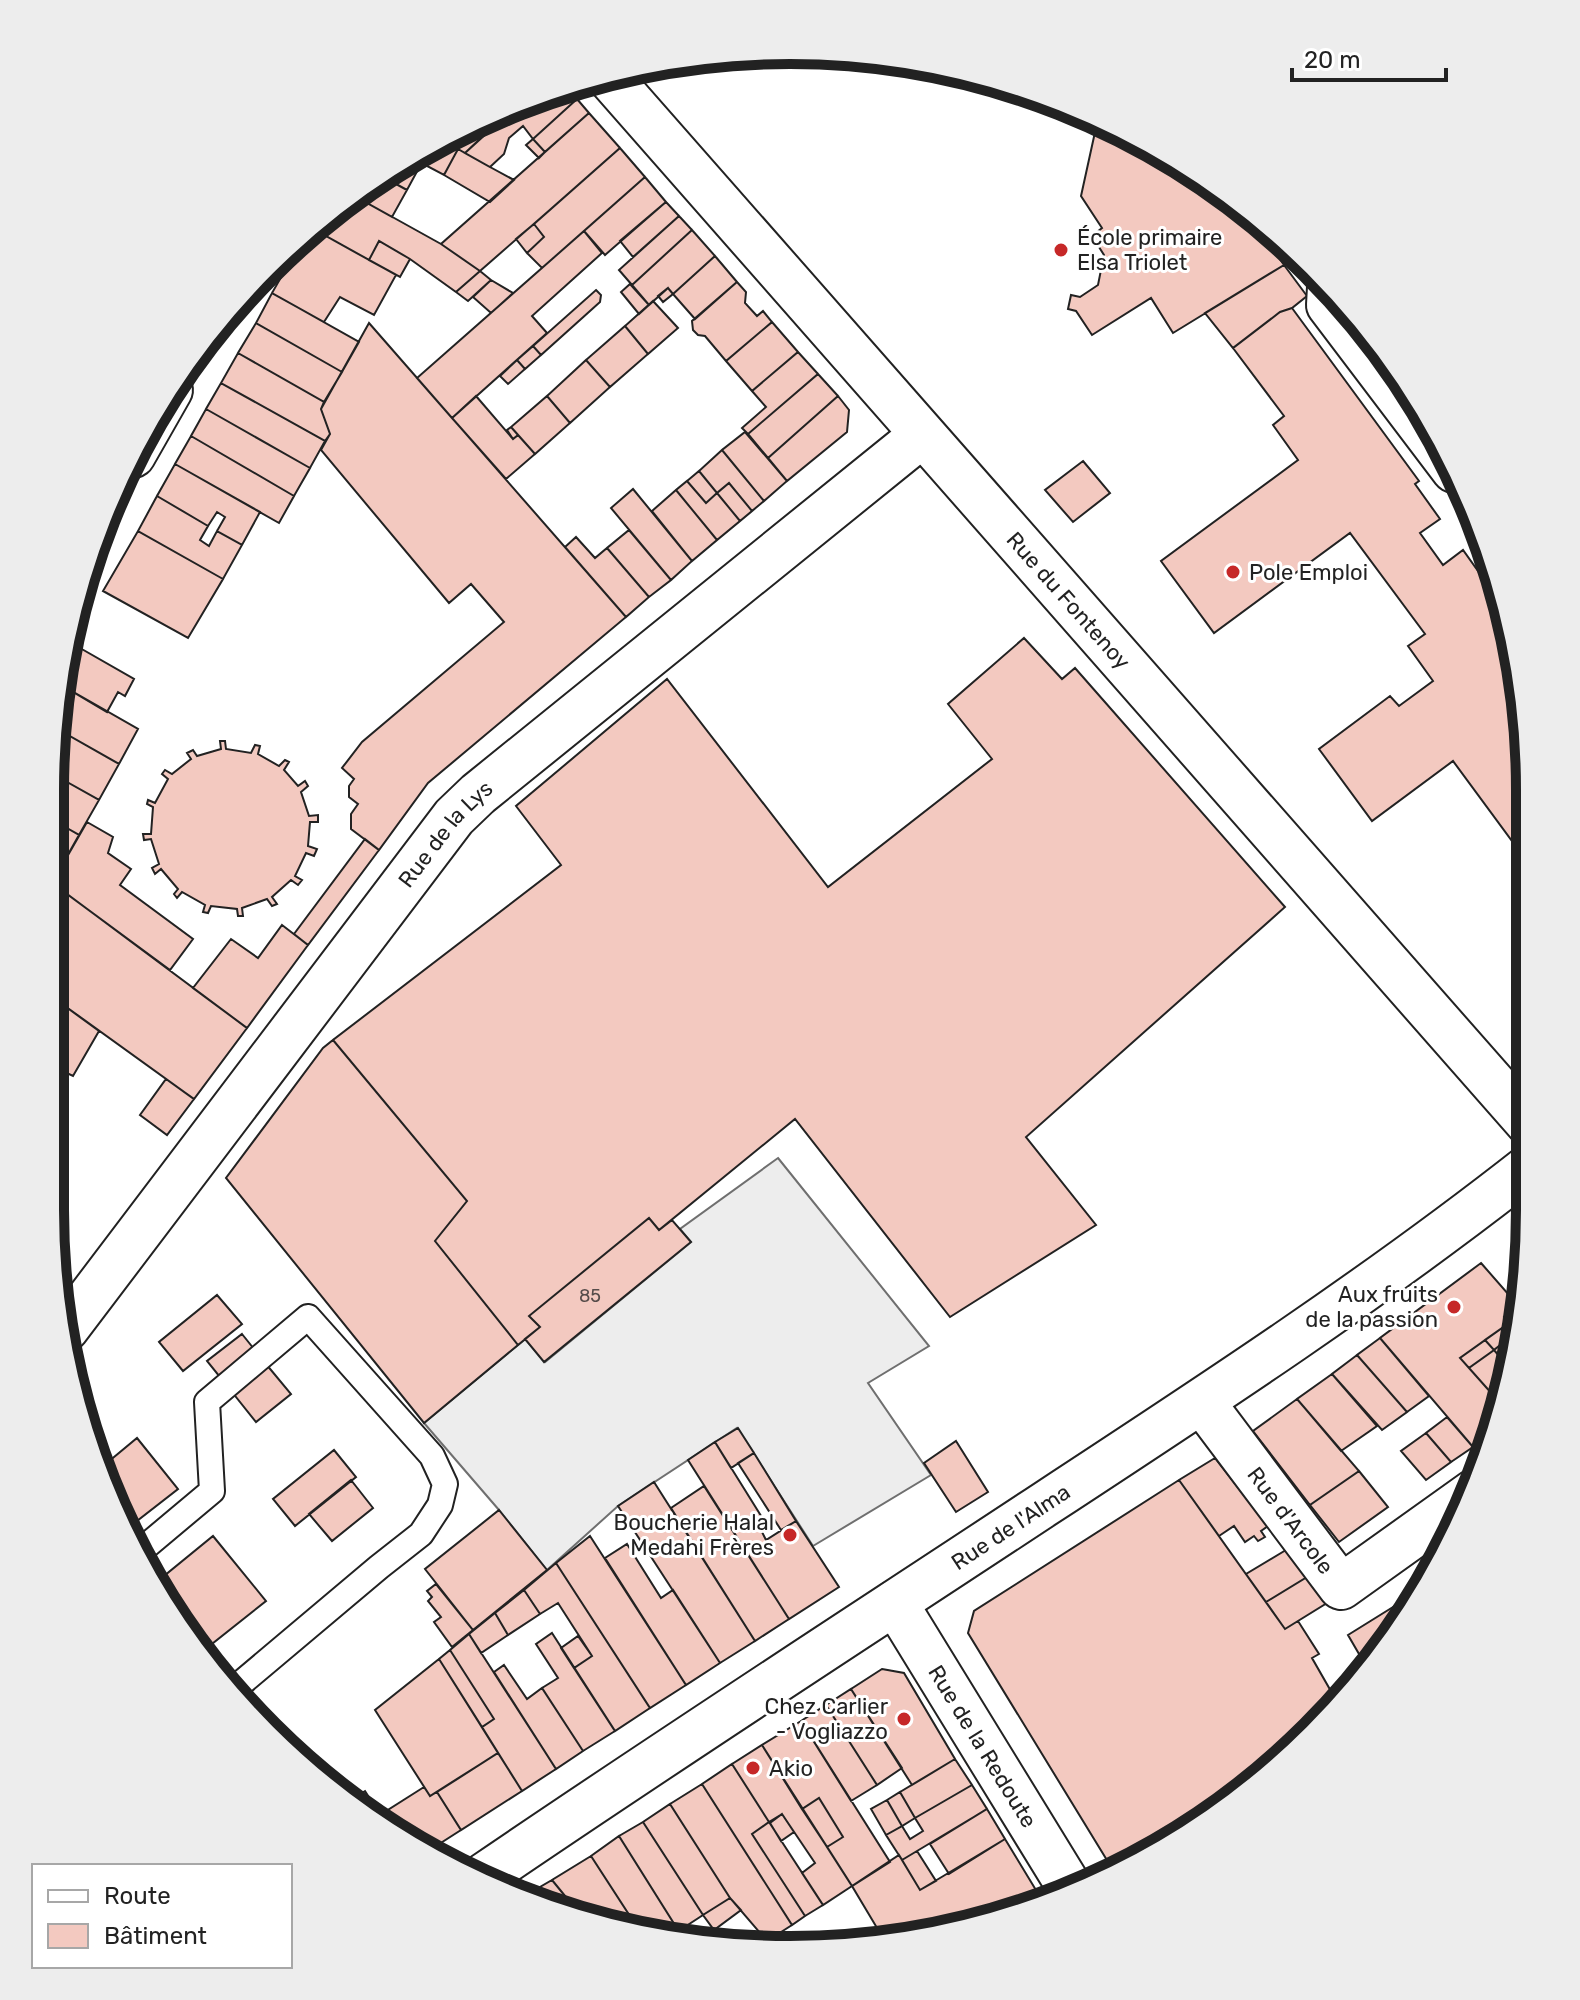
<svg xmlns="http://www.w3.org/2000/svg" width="1580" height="2000" viewBox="0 0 1580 2000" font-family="Rubik,sans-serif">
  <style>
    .parking { fill: #ededed; stroke: #6f6f6f; stroke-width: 2 }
    .building { fill: #f3c9c0; stroke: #222; stroke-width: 2 }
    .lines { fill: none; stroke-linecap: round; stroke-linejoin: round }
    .lane-casing { stroke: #222; stroke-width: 28 }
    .street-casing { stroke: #222; stroke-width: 48 }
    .lane { stroke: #fff; stroke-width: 24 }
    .street { stroke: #fff; stroke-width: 44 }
    .poi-dot { fill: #c62828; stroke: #fff; stroke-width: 3 }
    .labels { text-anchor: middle; stroke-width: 6; stroke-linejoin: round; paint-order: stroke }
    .number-label { font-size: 18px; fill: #564c4a }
    .poi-label { font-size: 22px; fill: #222; stroke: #fff; text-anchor: start }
    .street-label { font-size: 22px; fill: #222; stroke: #fff }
    .rim { fill: none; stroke: #222; stroke-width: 10 }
  </style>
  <rect width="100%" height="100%" fill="#fff"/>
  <path class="parking" d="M778 1158 929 1346 868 1383 931 1475 813 1546 737 1428 618 1506 547 1570 499 1510 424 1423 525 1339 545 1362 691 1242 680 1229Z"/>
  <path class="building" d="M565 86 577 99 533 139 523 126 509 138 504 154 490 167 465 153 519 104 553 89Z
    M577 99 589 113 545 152 533 139Z
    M519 104 483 136 471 126Z
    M1077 111 1118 127 1241 203 1284 265 1173 333 1151 298 1092 335 1076 311 1068 309 1071 295 1080 297 1098 285 1104 255 1092 236 1102 228 1081 196 1097 123 1082 120Z
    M589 113 620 148 552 208 480 271 441 244Z
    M471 126 483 136 465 153 441 139Z
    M441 139 458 149 444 175 410 157 420 149Z
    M533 139 545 152 539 158 526 145Z
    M620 148 645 177 542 268 527 253 544 237 534 224Z
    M458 149 490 167 514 180 490 202 444 175Z
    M410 157 421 164 407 190 385 178Z
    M645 177 666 202 605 255 584 231Z
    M385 178 407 190 392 217 360 199Z
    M360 199 441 244 480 271 456 292 410 259 379 241 369 260 319 232Z
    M666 202 679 216 633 257 620 241Z
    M679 216 692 230 632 285 619 270Z
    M534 224 544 237 527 253 516 239Z
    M692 230 715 256 673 294 668 288 649 305 632 285Z
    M584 231 602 253 532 316 547 333 452 418 417 378Z
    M319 232 396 275 374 315 340 297 324 322 272 293 296 251Z
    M379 241 410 259 400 277 369 260Z
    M715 256 737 282 695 319 673 294Z
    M1284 265 1307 296 1292 308 1280 312 1233 348 1205 313Z
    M480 271 491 280 468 301 456 292Z
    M491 280 513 293 491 313 473 297Z
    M737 282 746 292 745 303 757 316 763 311 772 322 726 361 705 336 698 335 693 330 692 321Z
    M630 284 649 305 639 314 621 292Z
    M668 288 673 294 663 302 658 296Z
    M596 290 601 295 600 302 541 355 533 346Z
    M272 293 359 342 342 372 256 323Z
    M653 301 678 328 648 354 625 326Z
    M1292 308 1419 481 1415 484 1440 519 1420 533 1443 565 1463 550 1488 585 1494 580 1497 584 1528 741 1529 828 1512 841 1453 761 1372 821 1319 749 1390 696 1399 706 1433 681 1408 646 1425 634 1350 533 1214 633 1161 561 1298 460 1273 425 1284 416 1233 348 1280 312Z
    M772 322 798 352 752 391 726 361Z
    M256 323 342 372 324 402 238 353Z
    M369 323 626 617 428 783 379 850 351 829V814L358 804 349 797V786L354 779 342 768 362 742 504 622 471 584 449 603 321 450 330 434 321 409Z
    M625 326 648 354 610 387 586 360Z
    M533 346 541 355 525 369 517 360Z
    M798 352 818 374 748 434 742 428 766 407 752 391Z
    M238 353 324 402 321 409 330 434 325 441 221 383Z
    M517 360 525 369 508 384 500 376Z
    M586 360 610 387 570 423 547 396Z
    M818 374 838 396 768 458 748 434Z
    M221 383 325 441 310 468 206 409Z
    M476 396 513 439 518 435 535 454 506 479 452 418Z
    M547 396 570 423 535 454 511 427Z
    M838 396 849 410 847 432 787 481 768 458Z
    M206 409 310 468 294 496 191 436Z
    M511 427 518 435 513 439 507 430Z
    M745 432 787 481 764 501 722 450Z
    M191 436 294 496 279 523 175 464Z
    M722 450 764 501 752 511 729 483 717 493 699 471Z
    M1083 461 1110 493 1073 522 1045 490Z
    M175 464 260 512 242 545 217 531 225 517 217 512 208 526 157 496Z
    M699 471 717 493 706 503 687 481Z
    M687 481 706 503 717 493 740 521 717 540 676 490Z
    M729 483 752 511 740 521 717 493Z
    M633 489 692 561 671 580 611 508Z
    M676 490 717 540 692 561 652 511Z
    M157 496 208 526 200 540 209 546 217 531 242 545 223 579 138 531Z
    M629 530 671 580 649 597 607 548Z
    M138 531 223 579 188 638 103 591Z
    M576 537 595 558 607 548 649 597 626 617 565 547Z
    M1024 638 1062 679 1075 668 1285 907 1026 1137 1096 1225 950 1317 795 1119 659 1230 649 1218 529 1316 540 1327 518 1345 435 1241 467 1201 333 1040 561 865 516 806 667 679 828 887 992 759 948 704Z
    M73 644 134 679 125 696 118 692 107 712 63 686 70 651Z
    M63 686 138 729 119 764 54 727Z
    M54 727 119 764 99 800 51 773 52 742Z
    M220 741H225L226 749 251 753 255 745 260 746 258 754 279 766 285 760 289 762 284 770 298 786 305 781 308 786 301 792 309 816 318 815V822H310L308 846 317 849 314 856 306 853 295 876 302 880 298 885 291 880 272 897 277 904 272 906 267 899 242 908 243 916H238L237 909 211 906 208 913 203 912 205 905 182 892 177 898 174 894 178 889 161 869 155 874 152 868 159 864 151 839 144 840 143 834H151L153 807 147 804 148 800 155 803 168 779 162 774 165 770 172 774 191 759 187 753 193 750 197 756 221 749Z
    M51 773 99 800 79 835 51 819Z
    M51 819 79 835 52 883 51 882Z
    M87 822 113 837 108 853 131 869 120 885 193 939 170 970 52 883Z
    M365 839 379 850 308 945 294 934Z
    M51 882 247 1028 194 1099 51 996Z
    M282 925 308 945 247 1028 193 988 231 939 258 958Z
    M51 996 99 1031 73 1076 50 1065Z
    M333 1040 467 1201 435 1241 518 1345 424 1423 226 1178 323 1048Z
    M166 1079 194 1099 167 1135 140 1115Z
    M649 1218 659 1230 672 1220 691 1242 544 1362 525 1339 540 1327 529 1316Z
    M1481 1263 1516 1303 1504 1317 1509 1323 1460 1358 1501 1404 1492 1433 1473 1447 1380 1338Z
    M217 1295 242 1324 183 1371 159 1342Z
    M1516 1303 1521 1304 1518 1333 1504 1317Z
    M1509 1323 1517 1332 1494 1350 1485 1340Z
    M1517 1332 1516 1354 1511 1370 1494 1350Z
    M242 1334 266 1364 232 1392 207 1361Z
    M1380 1338 1429 1396 1407 1412 1357 1355Z
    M1485 1340 1494 1350 1469 1368 1460 1358Z
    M1494 1350 1511 1370 1501 1404 1469 1368Z
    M1357 1355 1407 1412 1382 1430 1332 1374Z
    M266 1364 291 1394 256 1422 232 1392Z
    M1332 1374 1377 1426 1341 1451 1297 1399Z
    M1297 1399 1359 1471 1310 1505 1253 1431Z
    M1447 1417 1473 1447 1451 1462 1426 1433Z
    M738 1428 754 1453 731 1468 715 1442Z
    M1426 1433 1451 1462 1426 1480 1401 1451Z
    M137 1438 178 1489 128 1528 102 1467Z
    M956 1441 988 1492 956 1512 924 1463Z
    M715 1442 763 1519 760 1528 766 1540 796 1521 839 1587 789 1619 688 1460Z
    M334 1450 356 1477 295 1526 273 1499Z
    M754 1453 796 1521 781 1530 738 1463Z
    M1215 1458 1268 1526 1261 1531 1265 1537 1258 1541 1254 1536 1245 1542 1234 1526 1219 1536 1179 1480Z
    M1359 1471 1388 1507 1339 1542 1310 1505Z
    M351 1480 373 1508 332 1541 309 1514Z
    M1179 1480 1285 1629 1298 1621 1319 1654 1312 1658 1336 1700 1332 1705 1309 1718 1314 1725 1278 1766 1160 1851 1113 1870 968 1633 974 1611Z
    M654 1482 755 1641 720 1663 618 1506Z
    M704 1486 789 1619 755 1641 671 1508Z
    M499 1510 547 1570 473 1630 425 1569Z
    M213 1536 266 1601 203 1651 153 1585Z
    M590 1536 686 1685 650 1708 556 1563Z
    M627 1544 661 1598 673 1590 720 1663 686 1685 605 1558Z
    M1286 1550 1307 1577 1266 1602 1246 1574Z
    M556 1563 650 1708 615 1731 574 1668 592 1656 558 1603 540 1614 524 1590Z
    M1307 1577 1327 1603 1285 1629 1266 1602Z
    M436 1584 473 1630 452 1647 434 1622 441 1617 428 1601 432 1597 427 1591Z
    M1422 1589 1405 1621 1366 1666 1348 1635Z
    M524 1590 540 1614 508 1635 495 1613Z
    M495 1613 508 1635 481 1653 469 1634Z
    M552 1633 615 1731 583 1751 542 1688 558 1678 536 1644Z
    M469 1634 556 1769 522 1791 482 1727 494 1719 450 1650Z
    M578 1636 592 1656 574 1668 561 1648Z
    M450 1650 494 1719 482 1727 439 1659Z
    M439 1659 498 1753 430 1796 375 1710Z
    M504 1665 527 1699 542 1688 583 1751 556 1769 494 1672Z
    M882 1669 904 1673 955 1759 912 1785 851 1689Z
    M851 1689 902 1768 877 1785 826 1705Z
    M826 1705 877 1785 851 1801 801 1721Z
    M801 1721 890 1862 852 1886 827 1847 843 1837 819 1798 802 1809 762 1745Z
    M762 1745 852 1886 823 1905 802 1873 815 1863 782 1814 769 1822 732 1764Z
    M498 1753 522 1791 461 1830 437 1792Z
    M955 1759 972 1785 915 1818 900 1792Z
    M732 1764 769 1822 752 1834 805 1916 792 1925 702 1784Z
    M702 1784 792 1925 767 1941 730 1898 670 1804Z
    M972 1785 987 1809 902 1860 886 1835 902 1826 910 1839 923 1831 915 1818Z
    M424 1787 430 1796 437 1792 461 1830 425 1853 378 1819 380 1815Z
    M365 1791 380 1815 378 1819 352 1799Z
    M900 1792 915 1818 902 1826 887 1800Z
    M819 1798 843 1837 827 1847 802 1809Z
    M887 1800 902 1826 886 1835 871 1809Z
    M670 1804 730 1898 703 1915 643 1822Z
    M987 1809 1005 1839 949 1874 930 1844Z
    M782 1814 794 1832 781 1841 770 1823Z
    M643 1822 703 1915 680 1930H678L619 1836Z
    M769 1822 823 1905 805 1916 752 1834Z
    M619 1836 678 1930 672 1934 639 1930 591 1856Z
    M1005 1839 1042 1900 981 1925 883 1938 852 1886 899 1855 920 1890Z
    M917 1851 936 1881 920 1890 902 1860Z
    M591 1856 639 1930 598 1925 583 1918 552 1880Z
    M552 1880 583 1918 556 1907 540 1887Z
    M540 1887 556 1907 527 1895Z
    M730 1898 741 1910 714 1930 703 1915Z"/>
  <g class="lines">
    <g class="lane-casing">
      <path id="lane" d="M138 1553 212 1491 207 1402 308 1317 432 1456 445 1484 440 1505 421 1534 379 1567 233 1690"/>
    </g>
    <g class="street-casing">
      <g id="street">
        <path id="s1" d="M608 76 1530 1125"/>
        <path d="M1330 287 1329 305 1454 470"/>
        <path d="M133 455 170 390"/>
        <path id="s2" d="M66 1329 454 817 478 794 922 435"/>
        <path id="s3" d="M1202 1402 1341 1587 1474 1492"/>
        <path id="s4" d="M895 1603 1070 1888"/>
        <path id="s5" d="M482 1877C668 1750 857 1628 1045 1504 1210 1396 1375 1288 1530 1166"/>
      </g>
    </g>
    <use href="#lane" class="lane"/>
    <use href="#street" class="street"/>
  </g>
  <g class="poi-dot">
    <circle cx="1061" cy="250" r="8"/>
    <circle cx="1233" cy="572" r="8"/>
    <circle cx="1454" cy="1307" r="8"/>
    <circle cx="790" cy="1535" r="8"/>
    <circle cx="904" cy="1719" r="8"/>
    <circle cx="753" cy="1768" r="8"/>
  </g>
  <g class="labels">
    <g class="number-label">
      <text x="590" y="1302">85</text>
    </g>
    <g class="poi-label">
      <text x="1077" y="245">École primaire<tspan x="1077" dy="25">Elsa Triolet</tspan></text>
      <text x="1249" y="580">Pole Emploi</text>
      <text x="1438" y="1302" text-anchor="end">Aux fruits<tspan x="1438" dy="25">de la passion</tspan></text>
      <text x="774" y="1530" text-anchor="end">Boucherie Halal<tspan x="774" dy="25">Medahi Frères</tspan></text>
      <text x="888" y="1714" text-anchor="end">Chez Carlier<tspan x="888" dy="25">- Vogliazzo</tspan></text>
      <text x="769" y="1776">Akio</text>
    </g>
    <g class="street-label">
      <text dy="8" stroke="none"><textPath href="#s1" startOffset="698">Rue du Fontenoy</textPath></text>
      <text dy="8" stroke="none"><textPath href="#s2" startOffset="624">Rue de la Lys</textPath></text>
      <text dy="8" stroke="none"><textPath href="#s3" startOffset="148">Rue d'Arcole</textPath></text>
      <text dy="8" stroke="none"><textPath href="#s5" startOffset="634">Rue de l'Alma</textPath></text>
      <text dy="8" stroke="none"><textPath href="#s4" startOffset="168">Rue de la Redoute</textPath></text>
    </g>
  </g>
  <path d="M0 0H1580V2000H0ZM790 64H790A726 726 0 0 1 1516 790V1210A726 726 0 0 1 790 1936H790A726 726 0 0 1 64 1210V790A726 726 0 0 1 790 64Z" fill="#ededed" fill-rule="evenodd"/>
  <path class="rim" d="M790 64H790A726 726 0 0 1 1516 790V1210A726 726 0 0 1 790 1936H790A726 726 0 0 1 64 1210V790A726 726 0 0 1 790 64Z"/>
  <rect x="32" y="1864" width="260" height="104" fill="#ffffff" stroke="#a7a7a7" stroke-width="2"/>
  <rect x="48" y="1890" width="40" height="12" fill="#ffffff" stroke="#a7a7a7" stroke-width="2"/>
  <text x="104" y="1904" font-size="24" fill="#222222">Route</text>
  <rect x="48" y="1924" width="40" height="24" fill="#f3c9c0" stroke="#a7a7a7" stroke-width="2"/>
  <text x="104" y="1944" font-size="24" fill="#222222">Bâtiment</text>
  <path d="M1292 68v12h154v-12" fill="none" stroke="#222222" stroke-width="4"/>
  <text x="1304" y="68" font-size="24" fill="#222222" stroke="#ffffff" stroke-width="6" paint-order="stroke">20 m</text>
</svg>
